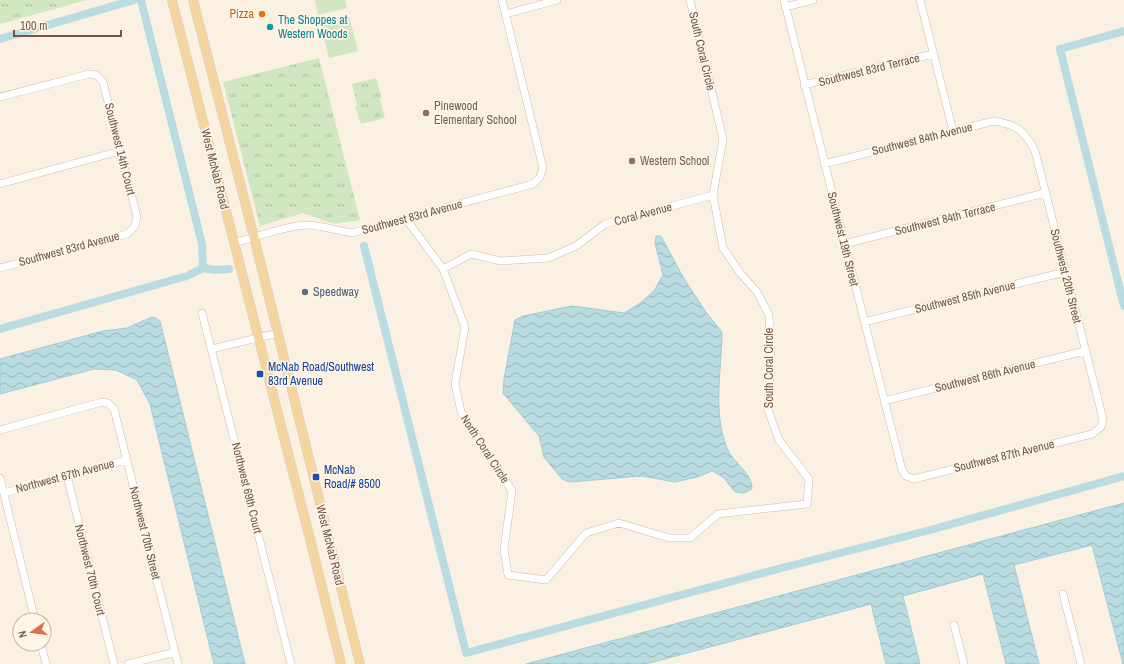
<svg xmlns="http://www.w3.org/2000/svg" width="1124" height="664" viewBox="0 0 1124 664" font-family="'Archivo Narrow',sans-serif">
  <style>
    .park { fill: url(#park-tufts) }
    .garden { fill: #d1e7c2 }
    .water { fill: url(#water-waves); stroke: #a0ccd3 }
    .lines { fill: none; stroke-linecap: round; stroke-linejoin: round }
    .canal { stroke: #b9dce2; stroke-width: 8 }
    .minor-casing { stroke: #cdbbad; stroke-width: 8 }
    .major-casing { stroke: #d7d0cd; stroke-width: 10 }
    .minor { stroke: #fff; stroke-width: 7 }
    .major { stroke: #f5d49f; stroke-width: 9 }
    .food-dot { fill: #e8710a; stroke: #fef5e8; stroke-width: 1.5 }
    .culture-dot { fill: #0f9aa8; stroke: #fef5e8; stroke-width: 1.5 }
    .education-dot { fill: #8d6e63; stroke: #fef5e8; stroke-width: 1.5 }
    .service-dot { fill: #5c6f8a; stroke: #fef5e8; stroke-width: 1.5 }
    .transit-dot { fill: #1a4fb4; stroke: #fef5e8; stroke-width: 1.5 }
    .labels { text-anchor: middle; stroke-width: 3.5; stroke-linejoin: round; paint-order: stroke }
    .food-label { font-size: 12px; fill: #c56008; stroke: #fef5e8; text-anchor: end }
    .culture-label { font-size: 12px; fill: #0d838f; stroke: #fef5e8; text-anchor: start }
    .street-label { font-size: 12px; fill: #70584b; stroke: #fef5e8 }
    .education-label { font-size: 12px; fill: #785e54; stroke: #fef5e8; text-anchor: start }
    .service-label { font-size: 12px; fill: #4e5e75; stroke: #fef5e8; text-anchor: start }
    .transit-label { font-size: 12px; fill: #164399; stroke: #fef5e8; text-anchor: start }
  </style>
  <defs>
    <pattern id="park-tufts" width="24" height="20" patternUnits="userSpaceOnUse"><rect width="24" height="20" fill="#d1e7c2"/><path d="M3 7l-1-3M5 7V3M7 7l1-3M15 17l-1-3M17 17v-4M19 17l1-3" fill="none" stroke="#aebea0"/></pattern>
    <pattern id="water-waves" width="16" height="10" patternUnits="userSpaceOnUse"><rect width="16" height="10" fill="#b9dce2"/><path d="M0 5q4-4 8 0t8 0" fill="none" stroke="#9bb5b9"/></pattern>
  </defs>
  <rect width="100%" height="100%" fill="#faf1e2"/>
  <path class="park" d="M0 0H87L0 24Z
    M319 58 360 220 334 224 303 213 260 226 223 82Z
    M376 78 382 98 380 99 385 118 361 124 355 106 357 105 352 84Z"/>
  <path class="garden" d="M315 0H345L347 8 318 15Z
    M349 16 358 51 329 58 320 23Z"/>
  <path class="water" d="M656 236H661L683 277 705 311 722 332C722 371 712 410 727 448 733 463 752 472 752 489L744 493 735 492 723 477 712 471 697 477 675 482 642 476 570 482 562 479 544 457 539 436 503 393 504 379 515 320 523 316 572 306 624 313 639 304 654 291 663 275 655 243Z
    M152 317 156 318 160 321 245 664H214L150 404 137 380 116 370 94 369 0 394V359L103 331 127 328Z
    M1124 503V664H1123L1092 545 1014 565 1039 664H1006L983 574 903 596 920 664H886L871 604 646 664H526Z"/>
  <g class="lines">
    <path class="canal" d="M1124 31 1060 49 1124 306
      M0 39 134 0
      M364 246 466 653 774 570 934 529 1124 476
      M203 268 215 270 229 269
      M0 329 187 276 203 268 202 244 141 0"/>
    <g class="minor-casing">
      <path id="minor" d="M784 0C823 157 862 313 902 470L906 476 914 479 1092 434 1101 427 1103 419 1035 151C1024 130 1017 125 994 121L824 164
        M920 0 953 131
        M785 7 813 0
        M506 14 557 0
        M804 85 933 54
        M0 97 89 74 96 75 103 82 137 217 135 226 127 234 0 268
        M0 184 120 151
        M406 219 443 269 465 327 455 384 461 412 512 491 504 549 508 575 546 580 586 533 619 523 669 538H690L718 514 807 504 809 479 779 440 768 410 771 364 769 315 757 292 741 274 723 248 713 195 723 139 690 0
        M234 243C253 238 291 224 309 225 324 226 338 231 352 233L533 184 540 177 543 168 502 0
        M844 244 1045 193
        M443 269 471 254 501 261 548 258 576 246 605 224 713 195
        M202 313 291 664
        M864 322 1065 272
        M212 349 278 333
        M884 401 1085 351
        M0 430 102 402 108 403 114 409 178 664
        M67 476 114 664
        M0 478 35 620
        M4 493 126 460
        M1063 594 1081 664
        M954 625 964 664
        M41 644 46 664
        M128 664 175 652"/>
    </g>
    <g class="major-casing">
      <path id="major" d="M172 0 309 535 341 664
        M193 0 254 237 360 664"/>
    </g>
    <use href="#minor" class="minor"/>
    <use href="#major" class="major"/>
  </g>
  <circle class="food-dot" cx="262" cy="14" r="4"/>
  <circle class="culture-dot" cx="270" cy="27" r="4"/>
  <g class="education-dot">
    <circle cx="426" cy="113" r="4"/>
    <circle cx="632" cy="161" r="4"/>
  </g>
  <circle class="service-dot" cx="305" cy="292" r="4"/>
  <g class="transit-dot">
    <rect x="256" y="370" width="8" height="8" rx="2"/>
    <rect x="312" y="473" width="8" height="8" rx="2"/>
  </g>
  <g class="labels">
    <g class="food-label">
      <text x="254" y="18">Pizza</text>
    </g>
    <g class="culture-label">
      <text x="278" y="24">The Shoppes at<tspan x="278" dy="14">Western Woods</tspan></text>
    </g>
    <g class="street-label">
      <text transform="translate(702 51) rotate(77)" y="4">South Coral Circle</text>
      <text transform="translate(869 70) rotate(-14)" y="4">Southwest 83rd Terrace</text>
      <text transform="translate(922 139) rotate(-14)" y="4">Southwest 84th Avenue</text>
      <text transform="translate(120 149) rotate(76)" y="4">Southwest 14th Court</text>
      <text transform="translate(215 169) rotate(76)" y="4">West McNab Road</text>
      <text transform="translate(643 214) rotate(-15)" y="4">Coral Avenue</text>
      <text transform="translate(412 217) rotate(-15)" y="4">Southwest 83rd Avenue</text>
      <text transform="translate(945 219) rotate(-14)" y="4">Southwest 84th Terrace</text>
      <text transform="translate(843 239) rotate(76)" y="4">Southwest 19th Street</text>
      <text transform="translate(69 249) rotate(-15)" y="4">Southwest 83rd Avenue</text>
      <text transform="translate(1066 276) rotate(76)" y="4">Southwest 20th Street</text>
      <text transform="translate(965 297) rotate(-14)" y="4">Southwest 85th Avenue</text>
      <text transform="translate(769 368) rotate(-90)" y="4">South Coral Circle</text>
      <text transform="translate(985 376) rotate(-14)" y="4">Southwest 86th Avenue</text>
      <text transform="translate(485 449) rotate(57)" y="4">North Coral Circle</text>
      <text transform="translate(1004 456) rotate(-14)" y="4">Southwest 87th Avenue</text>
      <text transform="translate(65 476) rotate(-15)" y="4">Northwest 67th Avenue</text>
      <text transform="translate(247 488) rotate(76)" y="4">Northwest 69th Court</text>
      <text transform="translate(145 533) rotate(76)" y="4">Northwest 70th Street</text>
      <text transform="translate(330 545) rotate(76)" y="4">West McNab Road</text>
      <text transform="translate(90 570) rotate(76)" y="4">Northwest 70th Court</text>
    </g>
    <g class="education-label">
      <text x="434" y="110">Pinewood<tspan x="434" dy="14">Elementary School</tspan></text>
      <text x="640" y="165">Western School</text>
    </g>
    <g class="service-label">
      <text x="313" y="296">Speedway</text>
    </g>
    <g class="transit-label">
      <text x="268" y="371">McNab Road/Southwest<tspan x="268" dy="14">83rd Avenue</tspan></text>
      <text x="324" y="474">McNab<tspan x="324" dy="14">Road/# 8500</tspan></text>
    </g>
  </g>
  <g transform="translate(32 632) rotate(256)"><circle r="19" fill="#fef5e8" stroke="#c5b6a9"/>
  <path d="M0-3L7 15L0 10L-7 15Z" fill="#dd6e4f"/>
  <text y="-6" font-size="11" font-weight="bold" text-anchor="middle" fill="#70584b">N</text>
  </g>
  <path d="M14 30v6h107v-6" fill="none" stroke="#70584b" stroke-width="2"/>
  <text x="20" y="30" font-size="12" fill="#70584b" stroke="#fef5e8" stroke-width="3" paint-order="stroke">100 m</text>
</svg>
